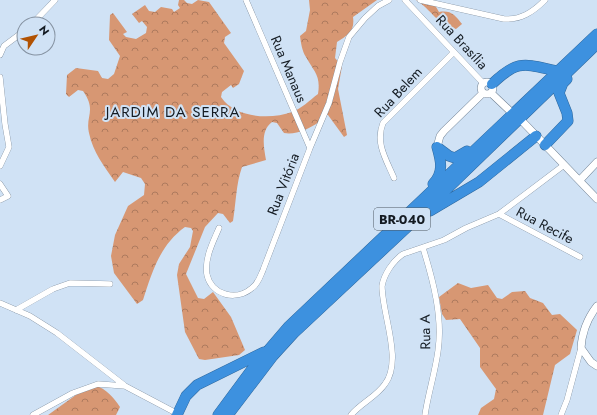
<svg xmlns="http://www.w3.org/2000/svg" width="597" height="415" viewBox="0 0 597 415" font-family="Jost,sans-serif">
  <style>
    .forest { fill: url(#forest-crowns) }
    .lines { fill: none; stroke-linecap: round; stroke-linejoin: round }
    .minor-casing { stroke: #6e7f91; stroke-width: 6 }
    .tertiary-casing { stroke: #6e7f91; stroke-width: 8 }
    .motorway-casing { stroke: #2f689d; stroke-width: 11 }
    .minor { stroke: #fff; stroke-width: 5.5 }
    .tertiary { stroke: #fff; stroke-width: 7 }
    .motorway { stroke: #3d91df; stroke-width: 10 }
    .labels { text-anchor: middle; stroke-width: 4; stroke-linejoin: round; paint-order: stroke }
    .shield { fill: #d0e2f5; stroke: #4c5761; stroke-width: 1 }
    .shield-label { font-size: 13px; font-weight: bold; fill: #141b22 }
    .street-label { font-size: 14px; fill: #141b22; stroke: #d0e2f5 }
    .neighbourhood-label { font-size: 15px; letter-spacing: 1px; fill: #141b22; stroke: #d0e2f5 }
  </style>
  <defs>
    <pattern id="forest-crowns" width="20" height="18" patternUnits="userSpaceOnUse"><rect width="20" height="18" fill="#d79773"/><path d="M2 6a3 3 0 1 1 6 0M12 15a3 3 0 1 1 6 0" fill="none" stroke="#ad7a5e"/></pattern>
  </defs>
  <rect width="100%" height="100%" fill="#d0e2f5"/>
  <path class="forest" d="M179 0H184L187 3 192 4 198 0 209 2 231 33 225 37 224 43 244 71 239 84 233 88 231 85 222 92 221 97C235 118 270 120 292 112 301 109 310 100 318 94 321 75 314 72 306 57 302 51 301 43 300 36L306 31 310 10 309 0H377L353 17C355 31 348 35 337 42L335 58 342 66 338 89 347 135 344 137 328 115 323 114 320 117 319 122C309 129 296 135 284 133L277 123 272 122C260 131 264 148 266 160L242 167C236 184 236 203 233 221L230 223 223 214 218 213 205 227 186 274 198 298 204 299 213 292 231 317 245 350 239 355 205 360 199 359 185 332 177 275 179 264 190 247 193 231 191 228 185 227C160 245 152 272 143 300L137 304 114 273 111 256 115 235 128 206 144 195 145 184 141 178 123 172 115 182C104 166 93 152 89 133 85 116 97 111 83 91L78 90 69 97 66 94 67 75 76 68 98 71 102 78 108 79 114 74 120 56 109 40 110 15 113 13 127 32 123 34 126 37 136 39 146 33 147 27 142 21 139 23 132 14 145 5 149 11 155 12 161 7 172 9 174 12 180 8 178 5Z
    M416 0H432L439 12C451 10 455 15 462 24L456 29C437 25 431 9 416 0Z
    M458 283 471 288 488 285 497 298 502 299 512 292 525 291 530 298 543 303 552 315 560 314 577 330 570 354 555 365 543 415H478L481 408 494 399 496 389 480 367V348L460 319 446 320 442 314 439 297Z
    M95 386C106 388 114 398 120 407L116 415H48L87 387Z"/>
  <g class="lines">
    <g class="minor-casing">
      <path id="minor" d="M246 0 310 148
        M405 0 483 83
        M420 0 504 19C521 20 533 12 545 0
        M32 24 55 0
        M0 55 4 46 24 31
        M0 77 5 124 9 147 0 166
        M394 178C386 159 375 143 383 123L454 52
        M0 184 8 196 0 200
        M499 214 580 257
        M219 228C213 242 204 259 207 275 212 296 237 301 252 288 258 284 260 277 263 270L310 148 329 103 340 62 349 37 365 18 378 6 389 0
        M423 248C433 280 443 317 438 351 435 373 428 394 425 415
        M0 303 30 316 57 333 124 385
        M16 310 53 289 70 283 110 284
        M33 415 73 393 98 384 125 386 178 414
        M351 415C361 403 376 397 385 384 403 360 382 314 382 286 384 274 393 261 403 254L444 240 466 228 499 214 564 165
        M561 415 567 400 581 348"/>
    </g>
    <g class="tertiary-casing">
      <path id="tertiary" d="M481 88a6 6 0 1 1 12 0a6 6 0 1 1-12 0Z
        M491 93 509 110
        M523 122 597 199
        M437 147 440 136 444 131 483 93
        M580 180 597 162
        M597 306C587 319 582 331 581 348L591 362 597 366"/>
    </g>
    <g class="motorway-casing">
      <path id="motorway" d="M492 84C518 59 524 64 557 71
        M545 145 568 121 567 113 559 93 563 83 567 79
        M437 147 449 156 455 158 467 151
        M433 184C444 172 441 161 437 147
        M430 211 479 182 536 136
        M177 415 186 396 197 385 264 352
        M218 415 252 369 288 327 597 34
        M228 415 273 356 294 333 416 219 597 44"/>
    </g>
    <use href="#minor" class="minor"/>
    <use href="#tertiary" class="tertiary"/>
    <use href="#motorway" class="motorway"/>
  </g>
  <g class="labels">
    <rect class="shield" x="374" y="208" width="56" height="22" rx="3"/>
    <g class="shield-label">
      <text x="402" y="224">BR-040</text>
    </g>
    <g class="street-label">
      <text transform="translate(462 42) rotate(47)" y="5">Rua Brasília</text>
      <text transform="translate(289 69) rotate(67)" y="5">Rua Manaus</text>
      <text transform="translate(398 92) rotate(-47)" y="5">Rua Belem</text>
      <text transform="translate(283 184) rotate(-69)" y="5">Rua Vitória</text>
      <text transform="translate(545 225) rotate(28)" y="5">Rua Recife</text>
      <text transform="translate(425 332) rotate(-91)" y="5">Rua A</text>
    </g>
    <g class="neighbourhood-label">
      <text x="173" y="117">JARDIM DA SERRA</text>
    </g>
  </g>
  <g transform="translate(36 36) rotate(55)"><circle r="19" fill="#d0e2f5" stroke="#8592a1"/>
  <path d="M0-3L7 15L0 10L-7 15Z" fill="#b15202"/>
  <text y="-6" font-size="11" font-weight="bold" text-anchor="middle" fill="#141b22">N</text>
  </g>
</svg>
